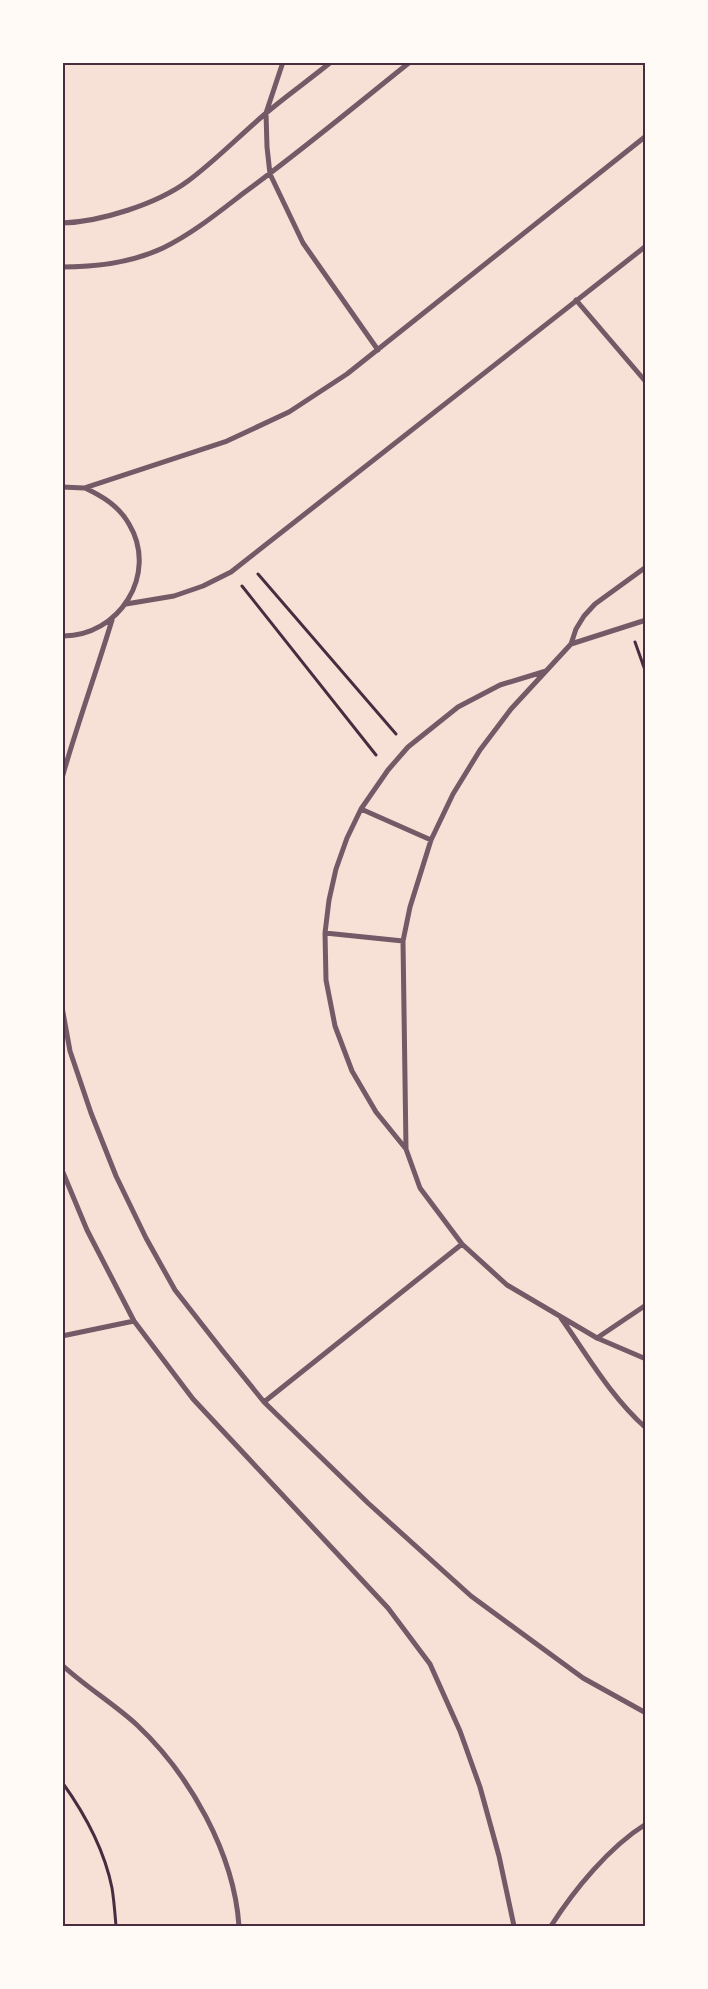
<svg xmlns="http://www.w3.org/2000/svg" width="708" height="1989" viewBox="0 0 708 1989" font-family="'Open Sans',sans-serif">
  <style>
    .lines { fill: none; stroke-linecap: round; stroke-linejoin: round }
    .path { stroke: #4a2c40; stroke-width: 3 }
    .minor { stroke: #755966; stroke-width: 5 }
    .neatline { fill: none; stroke: #4a2c40; stroke-width: 2 }
  </style>
  <rect width="100%" height="100%" fill="#f7e1d7"/>
  <g class="lines">
    <path class="path" d="M258 574 396 734
      M242 586 376 755
      M635 642 646 673
      M62 1782C85 1814 104 1848 112 1888 114 1900 115 1914 116 1926"/>
    <path class="minor" d="M283 62 266 113 267 147 270 174 303 243 378 350
      M62 223C100 222 157 204 188 181 215 161 239 136 265 114 286 96 309 80 331 62
      M62 267C97 267 131 263 163 248 192 234 219 212 245 192 301 151 355 106 410 62
      M576 300 646 382
      M62 487 84 488 227 441 289 412 347 374 646 136
      M126 604 174 596 203 586 231 572 646 246
      M62 636C119 637 159 574 129 524 119 506 102 496 85 488
      M571 644 646 620
      M546 671 500 685 458 707 408 747 388 770 361 809 347 838 336 869 329 900 325 933 326 980 335 1026 352 1071 376 1112 406 1149 420 1188 462 1244 507 1285 597 1338 646 1359
      M62 778C77 725 96 673 112 620
      M361 809 431 840
      M325 933 403 941
      M62 1007 70 1051 91 1113 116 1176 146 1238 175 1290 222 1350 264 1402 368 1503 471 1596 583 1678 646 1713
      M406 1148 403 941 410 907 431 840 453 794 480 750 511 709 571 644 576 629 584 616 595 604 646 567
      M62 1170 87 1230 134 1321 193 1399 388 1608 430 1664 460 1731 480 1787 499 1856 514 1926
      M561 1318C587 1355 611 1397 646 1428
      M62 1336 134 1321
      M597 1338 646 1305
      M264 1402 462 1244
      M62 1665C86 1687 114 1704 137 1725 190 1775 234 1853 239 1926
      M551 1926C574 1890 609 1847 646 1824"/>
  </g>
  <rect width="708" height="1989" fill="none" stroke="#fffaf5" stroke-width="128"/>
  <rect x="64" y="64" width="580" height="1861" class="neatline"/>
</svg>
